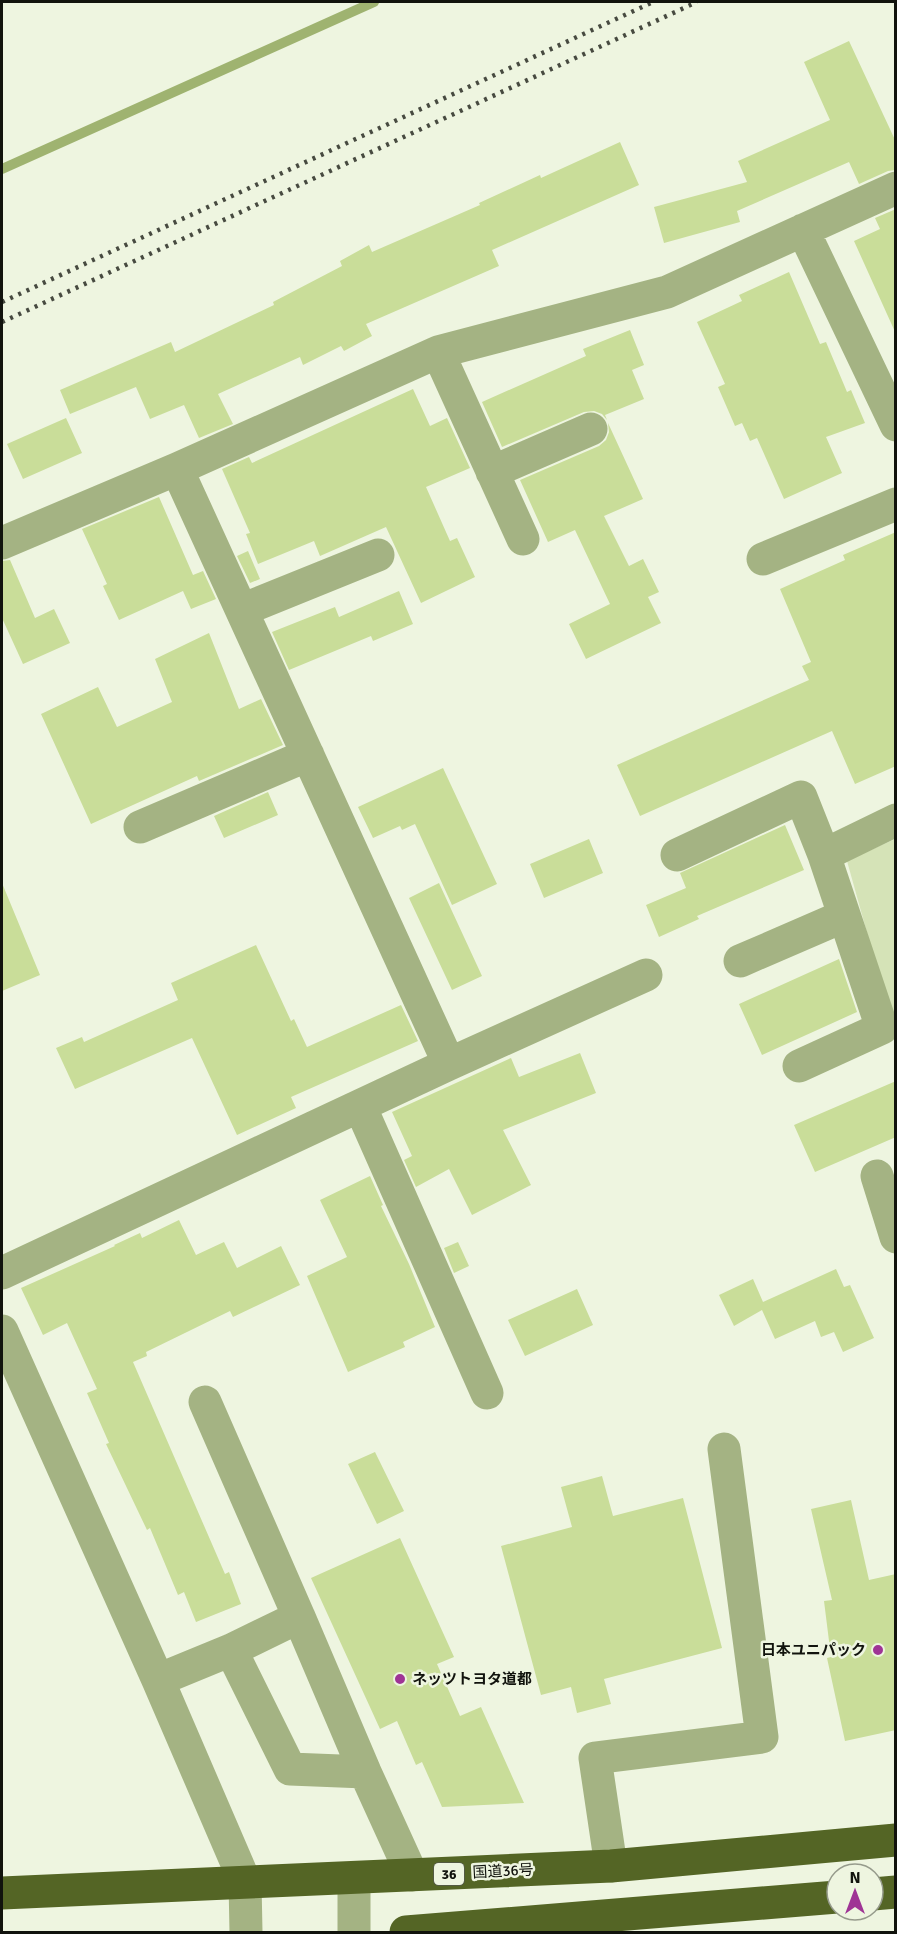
<svg xmlns="http://www.w3.org/2000/svg" width="897" height="1934" viewBox="0 0 897 1934" font-family="Signika,'Noto Sans JP',sans-serif">
  <style>
    .green { fill: #d5e3b7 }
    .lines { fill: none; stroke-linecap: round; stroke-linejoin: round }
    .stream { stroke: #9fb370; stroke-width: 10 }
    .building { fill: #c9dd99 }
    .minor { stroke: #a4b383; stroke-width: 33 }
    .highway { stroke: #546525; stroke-width: 33 }
    .rail { stroke: #474a40; stroke-width: 4.5; stroke-dasharray: 3 6; stroke-linecap: butt }
    .poi-dot { fill: #9f3495; stroke: #eef5e0; stroke-width: 2 }
    .labels { text-anchor: middle; stroke-width: 5; stroke-linejoin: round; paint-order: stroke }
    .shield { fill: #eef5e0; stroke: #53574c; stroke-width: 1.5 }
    .shield-label { font-size: 14px; font-weight: bold; fill: #11130d }
    .poi-label { font-size: 15px; font-weight: bold; fill: #11130d; stroke: #eef5e0; text-anchor: end }
    .street-label { font-size: 15px; fill: #11130d; stroke: #eef5e0 }
  </style>
  <rect width="100%" height="100%" fill="#eef5e0"/>
  <path class="green" d="M895 839V1033L847 861Z"/>
  <g class="lines">
    <path class="stream" d="M2 169 374 2"/>
  </g>
  <path class="building" d="M849 41 896 142V170L888 171 859 184 849 162 737 211 740 222 664 243 654 207 747 182 738 161 830 120 804 62Z
    M620 142 639 185 492 250 499 266 366 324 372 336 344 351 341 346 303 365 300 357 218 394 233 424 199 438 184 405 150 419 136 387 70 414 60 390 171 342 175 352 274 305 273 302 342 266 340 261 369 245 372 252 480 205 479 203 540 175 541 178Z
    M896 209V334L854 241 880 229 875 218Z
    M789 272 820 344 826 342 847 392 851 390 865 423 826 437 842 473 784 499 757 438 750 441 742 423 735 426 718 387 725 384 697 322 742 301 739 295Z
    M630 330 644 365 632 370 644 399 605 415 607 420 602 414 594 411 584 412 502 447 482 402 586 356 583 349Z
    M413 389 430 426 447 418 470 468 426 487 450 541 457 538 475 577 421 603 386 527 320 556 314 541 258 564 246 534 250 533 222 469 249 457 252 463Z
    M66 418 82 453 23 479 7 444Z
    M608 423 643 499 604 516 629 566 643 559 659 592 648 597 661 623 586 659 569 624 610 604 575 530 548 542 520 480 599 446 606 440 609 432Z
    M159 497 193 575 203 571 216 599 191 609 183 591 119 620 103 586 107 584 82 529Z
    M896 532V766L855 784 832 731 640 816 617 765 809 680 802 666 811 662 780 589 845 560 843 555Z
    M248 551 260 579 250 583 237 556Z
    M10 560 35 618 54 609 70 643 23 664 2 618V561Z
    M399 591 413 624 373 641 371 636 289 670 272 632 335 607 339 617Z
    M209 633 239 709 261 699 283 745 199 781 197 776 91 824 41 714 98 687 117 727 172 702 155 659Z
    M443 768 497 884 452 905 415 824 402 830 400 826 373 838 358 807Z
    M268 792 278 815 224 838 214 816Z
    M785 825 804 870 697 916 699 919 659 937 646 905 686 888 680 873Z
    M589 839 603 873 544 898 530 864Z
    M2 883 40 975 2 991Z
    M439 883 482 976 452 990 409 898Z
    M256 945 291 1021 294 1019 307 1047 401 1005 418 1041 291 1097 296 1108 237 1135 192 1038 75 1089 56 1048 82 1037 84 1042 178 1000 171 983Z
    M839 959 857 1012 762 1055 739 1004Z
    M580 1053 596 1093 503 1130 531 1185 472 1215 449 1169 416 1187 404 1160 412 1156 392 1112 511 1058 519 1077Z
    M896 1081V1137L815 1172 794 1125Z
    M370 1176 383 1205 381 1206 409 1264 435 1327 403 1342 405 1347 348 1372 307 1276 347 1257 320 1200Z
    M179 1220 196 1255 224 1242 237 1268 281 1246 300 1285 233 1317 230 1311 146 1352 147 1356 133 1362 225 1574 229 1572 241 1604 196 1622 184 1592 178 1595 150 1528 147 1530 106 1444 109 1443 87 1393 97 1389 67 1323 43 1335 21 1288 115 1246 114 1245 140 1233 142 1238Z
    M458 1242 469 1266 454 1273 444 1248Z
    M836 1269 844 1287 850 1285 874 1338 843 1352 834 1332 821 1337 815 1321 775 1339 762 1310 734 1326 719 1295 753 1279 763 1302Z
    M577 1289 593 1325 525 1356 508 1320Z
    M375 1452 404 1511 377 1524 348 1464Z
    M602 1476 613 1516 683 1498 722 1648 604 1679 611 1704 577 1713 571 1687 541 1695 501 1546 572 1527 561 1487Z
    M851 1500 869 1580 896 1574V1730L845 1741 827 1658 831 1657 824 1601 832 1600 811 1509Z
    M400 1538 454 1657 437 1664 460 1716 481 1707 524 1803 442 1807 422 1762 416 1765 397 1721 380 1729 311 1578Z"/>
  <g class="lines">
    <path class="minor" d="M803 230 896 425
      M438 352 523 539
      M177 469 449 1064
      M492 472 591 429
      M2 543 177 469 438 352 667 292 896 188
      M763 559 896 504
      M242 610 378 555
      M140 827 308 755
      M677 855 801 797 824 855 882 1028 799 1066
      M824 855 896 820
      M740 961 844 916
      M360 1106 487 1393
      M877 1176 896 1237
      M2 1273 449 1064 646 975
      M2 1331 158 1680 245 1882 246 1932
      M205 1402 299 1617
      M231 1650 290 1769 365 1772
      M158 1680 231 1650 299 1617 365 1772 412 1875
      M611 1866 595 1758 762 1737 724 1449
      M354 1878V1932"/>
    <path class="highway" d="M2 1893 611 1866 896 1840
      M873 1894 896 1892
      M406 1932 837 1897"/>
    <path class="rail" d="M2 302 653 2
      M2 322 697 2"/>
  </g>
  <g class="poi-dot">
    <circle cx="878" cy="1650" r="6"/>
    <circle cx="400" cy="1679" r="6"/>
  </g>
  <g class="labels">
    <rect class="shield" x="434" y="1863" width="30" height="22" rx="4.5"/>
    <g class="shield-label">
      <text x="449" y="1879">36</text>
    </g>
    <g class="poi-label">
      <text x="866" y="1655">日本ユニパック</text>
      <text x="412" y="1684" text-anchor="start">ネッツトヨタ道都</text>
    </g>
    <g class="street-label">
      <text transform="translate(503 1871) rotate(-3)" y="5">国道36号</text>
    </g>
  </g>
  <rect width="897" height="1934" fill="none" stroke="#11130d" stroke-width="6"/>
  <g transform="translate(855 1892)"><circle r="28" fill="#eef5e0" stroke="#969b8c" stroke-width="1.5"/>
  <path d="M0-4.5L10 22L0 15L-10 22Z" fill="#9f3495"/>
  <text y="-9" font-size="16" font-weight="bold" text-anchor="middle" fill="#11130d">N</text>
  </g>
</svg>
